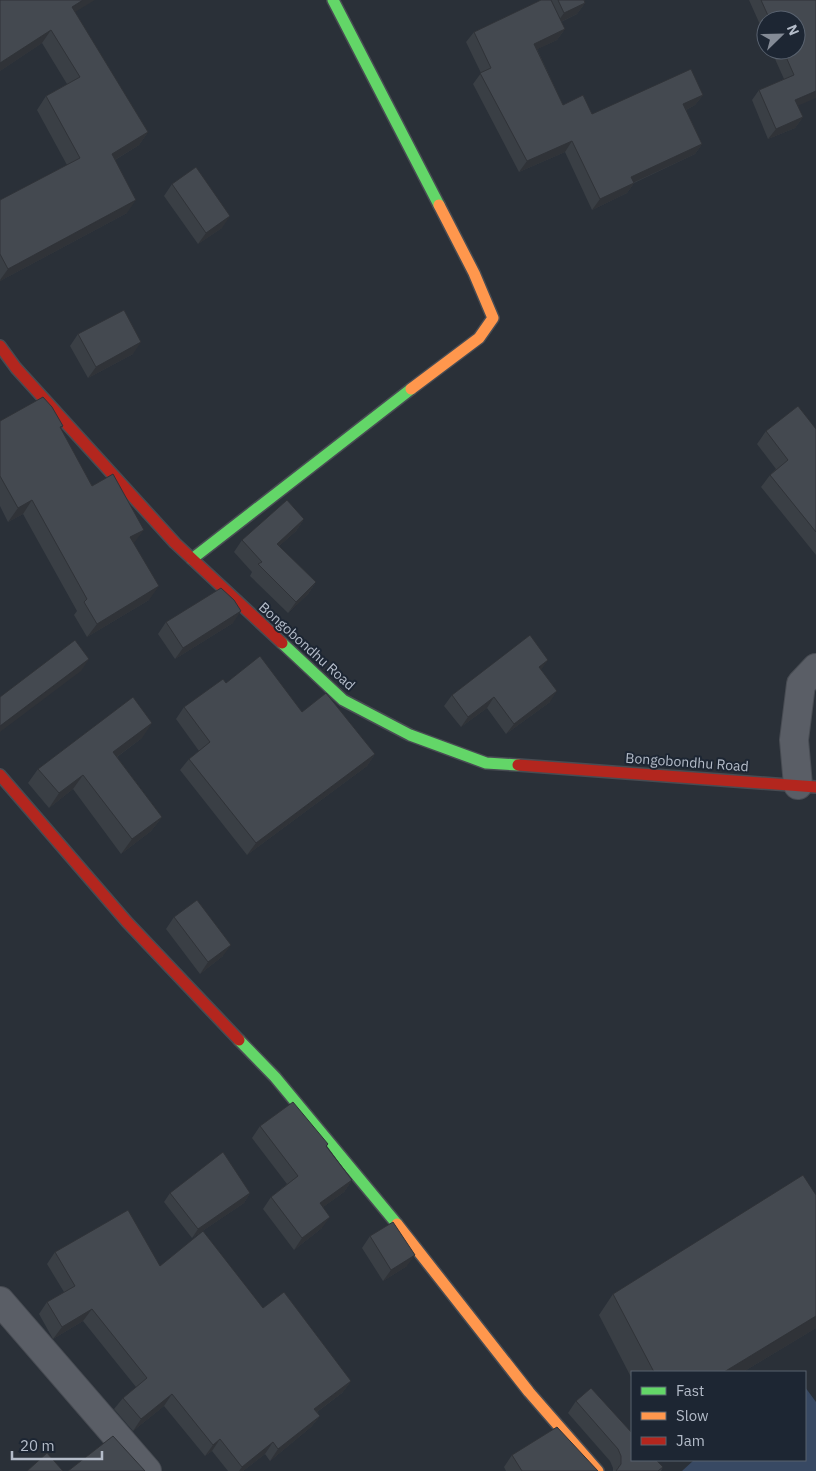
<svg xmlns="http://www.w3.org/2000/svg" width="816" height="1471" viewBox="0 0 816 1471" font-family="'IBM Plex Sans',sans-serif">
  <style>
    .water { fill: #384963 }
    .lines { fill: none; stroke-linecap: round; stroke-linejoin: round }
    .street-casing { stroke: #484c53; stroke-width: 30 }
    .fast-casing { stroke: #484c53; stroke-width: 14 }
    .slow-casing { stroke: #484c53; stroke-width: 14 }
    .jam-casing { stroke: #484c53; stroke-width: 14 }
    .street { stroke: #5a5e66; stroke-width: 28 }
    .fast { stroke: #63d668; stroke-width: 11 }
    .slow { stroke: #ff974d; stroke-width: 11 }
    .jam { stroke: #b3261e; stroke-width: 11 }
    .wall { fill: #3a3f45 }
    .shaded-wall { fill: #303338 }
    .building { fill: #444950; stroke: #303338 }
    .labels { text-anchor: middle; stroke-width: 4; stroke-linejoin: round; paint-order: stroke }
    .street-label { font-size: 14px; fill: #b4bcc9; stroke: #1d2633 }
  </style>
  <rect width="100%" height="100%" fill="#2a3038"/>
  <path class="water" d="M805 1387 816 1402V1471H682L694 1460H805Z"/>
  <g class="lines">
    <g class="street-casing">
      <path id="street" d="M798 785 794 740 801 684 816 668
        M0 1301 147 1471"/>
    </g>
    <g class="fast-casing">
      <path id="fast" d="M333 0 439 205
        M192 559 411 389
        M282 643 343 700 410 735 486 763 518 765
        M239 1040 275 1077 397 1224"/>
    </g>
    <g class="slow-casing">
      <path id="slow" d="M411 389 479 338 493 318 474 273 439 205
        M397 1224 529 1392 598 1471"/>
    </g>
    <g class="jam-casing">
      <path id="jam" d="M0 346 16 368 175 543 282 643
        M518 765 816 787
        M0 775 127 922 239 1040"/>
    </g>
    <use href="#street" class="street"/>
    <use href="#fast" class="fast"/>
    <use href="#slow" class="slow"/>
    <use href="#jam" class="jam"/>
  </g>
  <path class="wall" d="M0 0 75 12 148 132 139 145 115 160 127 213 0 281V200L67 165 37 110 46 96 67 84 42 43 0 71Z
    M541 0H584L585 3 577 14 561 22 565 29 557 40 537 49 563 105 592 114 703 95 695 105 686 110 702 144 695 154 634 183 627 193 592 210 565 152 519 172 473 84 481 73 466 42 474 32Z
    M749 0H816L798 106 803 117 795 128 768 139 752 100 759 90 784 79 771 50H796V20H766V38Z
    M172 184 222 228 198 244 164 196Z
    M78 334 133 354 88 378 70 346Z
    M0 421 63 426 61 429 92 486 134 543 133 544 149 600 87 637 74 615 77 611 23 514 8 522 0 506Z
    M816 429V555L761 487 770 475 776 469 757 444 766 431Z
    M304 519 296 531 279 546 316 582 308 594 288 613 250 576 252 572 234 552 242 540Z
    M166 622 233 623 175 659 158 634Z
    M541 670 550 702 506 734 487 708 461 727 444 706 452 695Z
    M226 683 302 712 375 754 367 766 247 855 180 770 189 759 199 751 176 719 184 707Z
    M142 738 117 757 162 817 151 831 121 854 73 789 49 808 28 783 38 769Z
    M174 917 223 956 200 974 166 929Z
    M260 1126 328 1144 327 1146 352 1180 344 1192 323 1207 322 1228 294 1250 263 1209 271 1197 287 1184 252 1138Z
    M170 1193H250L244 1203 192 1238 164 1202Z
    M816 1195V1328L743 1372H632V1379L599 1315 613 1294Z
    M370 1236 407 1266 383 1281 362 1248Z
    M55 1252 160 1266 263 1308 351 1381 342 1393 317 1412 320 1416 311 1427 270 1461 265 1454 243 1471H228L212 1451 205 1456 164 1406 133 1431 114 1409 123 1398 136 1387 83 1321 53 1339 39 1314 47 1302 64 1292 47 1264Z
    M576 1401 663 1467 661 1471H613V1468L610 1461 568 1413Z
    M512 1455 598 1471H506L504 1467Z"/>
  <path class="shaded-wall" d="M83 0H95L62 20 72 7Z
    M585 3 577 14 556 24 564 13Z
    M565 29 557 40 527 54 534 44Z
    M51 30 42 43 0 71V63Z
    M816 91V98L788 110 795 100Z
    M703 95 695 105 676 115 683 104Z
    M803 117 795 128 768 139 776 129Z
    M148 132 139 145 103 167 112 154Z
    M572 141 565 152 519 172 527 161Z
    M702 144 695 154 624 187 631 177Z
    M634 183 627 193 592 210 600 199Z
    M136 200 127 213 0 281V280L8 269Z
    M230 216 222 228 198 244 206 233Z
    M141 342 133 354 88 378 96 367Z
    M32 500 23 514 8 522 18 508Z
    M304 519 296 531 269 555 277 544Z
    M144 530 134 543 120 551 130 537Z
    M316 582 308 594 288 613 296 602Z
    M159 586 149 600 87 637 97 624Z
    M241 611 233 623 175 659 183 648Z
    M89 659 81 671 0 732V726Z
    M548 660 541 670 539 667Z
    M557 691 550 702 506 734 514 724Z
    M494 697 487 708 461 727 468 717Z
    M152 723 142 738 103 767 113 752Z
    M375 754 367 766 247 855 256 843Z
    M83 775 73 789 49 808 59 793Z
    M162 817 151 831 121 854 132 839Z
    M231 945 223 956 200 974 208 962Z
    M352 1180 344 1192 312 1215 320 1203Z
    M250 1193 244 1203 192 1238 198 1229Z
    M330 1217 322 1228 294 1250 302 1238Z
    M415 1255 407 1266 383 1281 391 1270Z
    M92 1309 83 1321 53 1339 62 1327Z
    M816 1316V1328L743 1372H724Z
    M351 1381 342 1393 306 1420 314 1409Z
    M172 1394 164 1406 133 1431 141 1419Z
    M320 1416 311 1427 270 1461 278 1449Z
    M220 1439 212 1451 205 1456 213 1445Z
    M273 1442 265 1454 243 1471H239L242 1467Z"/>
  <path class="building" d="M0 0H83L72 7 148 132 112 154 136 200 8 269 0 254V200L80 158 46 96 80 77 51 30 0 63Z
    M541 0H551L565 29 534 44 563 105 583 95 592 114 691 69 703 95 683 104 702 144 631 177 634 183 600 199 572 141 527 161 480 73 491 68 474 32Z
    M558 0H584L585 3 564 13Z
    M761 0H816V91L795 100 803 117 776 129 759 90 794 75 783 50H796V20H770Z
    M196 167 230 216 206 233 172 184Z
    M124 310 141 342 96 367 78 334Z
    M43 397 52 407 63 426 60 427 92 486 113 474 144 530 130 537 159 586 97 624 84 602 87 599 32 500 18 508 0 476V421Z
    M798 406 816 429V532L770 475 788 460 766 431Z
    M287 500 304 519 277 544 316 582 296 602 258 564 262 562 242 540Z
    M221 588 234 600 241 611 183 648 166 622Z
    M530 635 548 660 539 667 557 691 514 724 494 697 468 717 452 695Z
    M75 640 89 659 0 726V697Z
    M260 656 302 712 326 693 375 754 256 843 189 759 210 742 184 707 223 679 226 683Z
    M133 697 152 723 113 752 162 817 132 839 83 775 59 793 38 769Z
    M197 900 231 945 208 962 174 917Z
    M293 1102 328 1144 326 1146 352 1180 320 1203 330 1217 302 1238 271 1197 298 1176 260 1126Z
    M223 1152 250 1193 198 1229 170 1193Z
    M803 1175 816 1195V1316L724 1372H654L613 1294Z
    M128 1210 160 1266 203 1231 263 1308 284 1292 351 1381 314 1409 320 1416 278 1449 273 1442 242 1467 220 1439 213 1445 172 1394 141 1419 123 1398 147 1378 92 1309 62 1327 47 1302 75 1286 55 1252Z
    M393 1222 415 1255 391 1270 370 1236Z
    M591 1388 632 1433V1460H656L663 1467 658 1471H616L621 1464V1456L618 1449 576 1401Z
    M557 1427 598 1471H522L512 1455Z
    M113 1436 145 1471H68Z
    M47 1453 63 1471H27Z"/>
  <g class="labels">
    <g class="street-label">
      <text transform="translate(307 646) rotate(42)" y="5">Bongobondhu Road</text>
      <text transform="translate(687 762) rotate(4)" y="5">Bongobondhu Road</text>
    </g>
  </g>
  <rect x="631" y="1371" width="175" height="90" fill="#1d2633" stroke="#59626f"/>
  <rect x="641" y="1387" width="25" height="8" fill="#63d668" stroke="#59626f"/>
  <text x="676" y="1396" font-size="15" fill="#b4bcc9">Fast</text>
  <rect x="641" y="1412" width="25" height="8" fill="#ff974d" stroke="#59626f"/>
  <text x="676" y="1421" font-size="15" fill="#b4bcc9">Slow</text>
  <rect x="641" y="1437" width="25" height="8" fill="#b3261e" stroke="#59626f"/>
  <text x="676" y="1446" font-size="15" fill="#b4bcc9">Jam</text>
  <g transform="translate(781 35) rotate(67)"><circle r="24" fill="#1d2633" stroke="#59626f"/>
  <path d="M0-4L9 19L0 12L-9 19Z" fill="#848b96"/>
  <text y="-8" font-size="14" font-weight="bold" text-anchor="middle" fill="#b4bcc9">N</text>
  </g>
  <path d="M12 1451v8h90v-8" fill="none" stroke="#b4bcc9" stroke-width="2.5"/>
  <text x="20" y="1451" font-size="15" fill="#b4bcc9" stroke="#1d2633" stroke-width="4" paint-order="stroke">20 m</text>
</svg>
